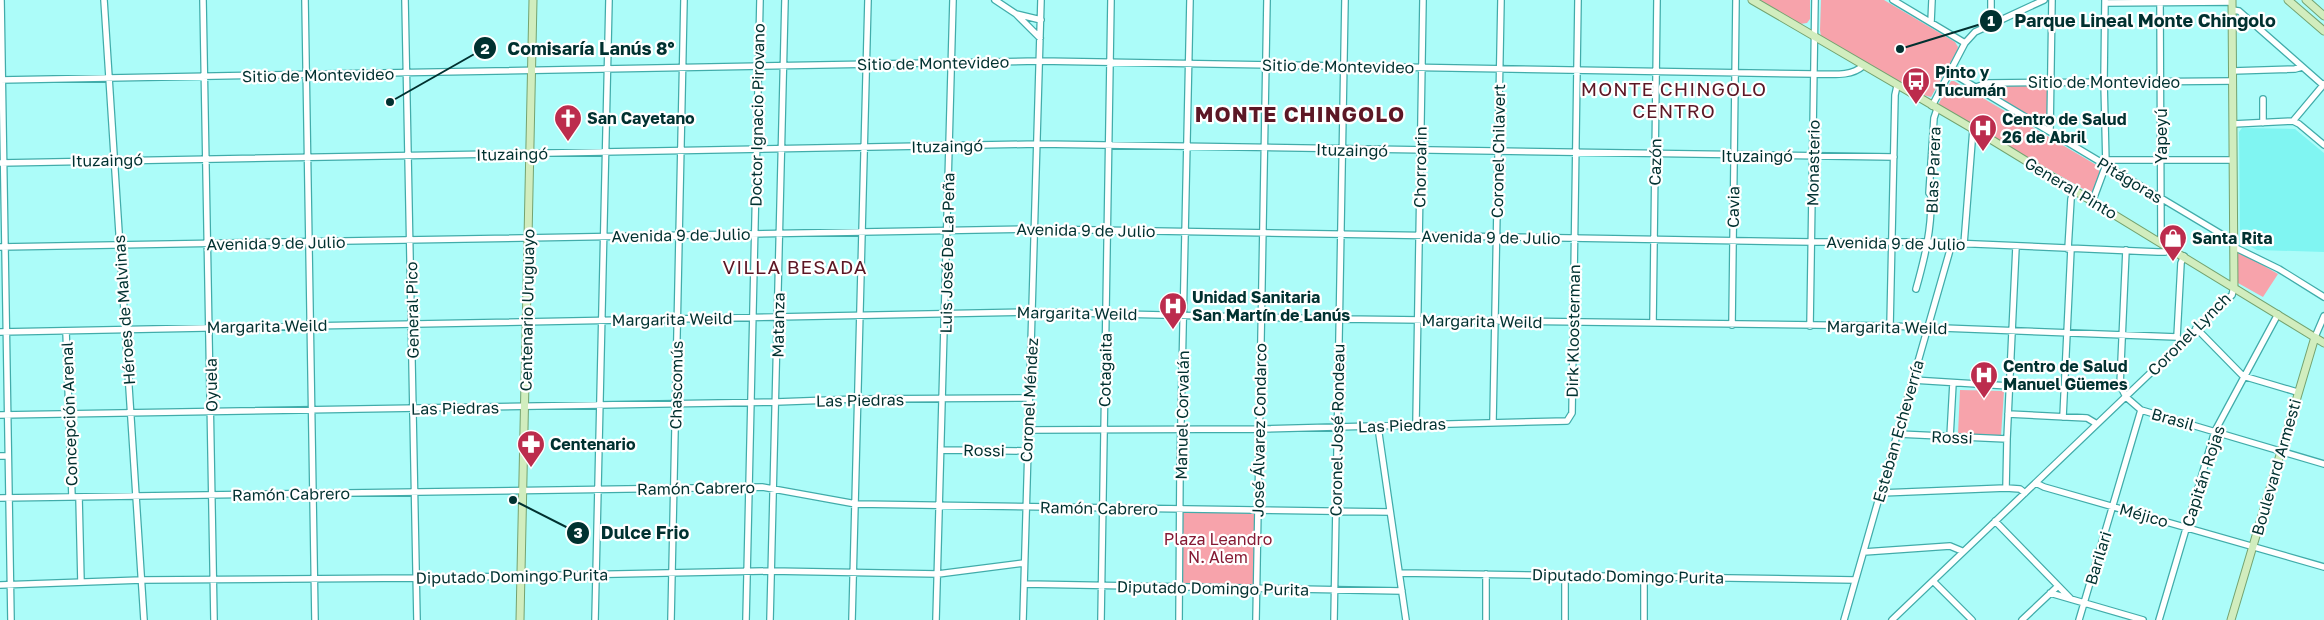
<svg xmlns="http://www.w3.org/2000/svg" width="2324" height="620" viewBox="0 0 2324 620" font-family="'Golos Text',sans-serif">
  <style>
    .built { fill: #80f5f2 }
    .green { fill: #f7a3ab }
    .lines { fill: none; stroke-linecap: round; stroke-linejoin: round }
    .minor-casing { stroke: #41acaa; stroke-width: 8 }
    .major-casing { stroke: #74a370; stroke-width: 9 }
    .minor { stroke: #fff; stroke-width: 5.5 }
    .major { stroke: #d1edbe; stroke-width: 7 }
    .labels { text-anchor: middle; stroke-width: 4.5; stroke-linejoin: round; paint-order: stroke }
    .street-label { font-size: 16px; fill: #003130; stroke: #fff }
    .poi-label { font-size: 16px; font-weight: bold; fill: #003130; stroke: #fff; text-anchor: start }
    .park-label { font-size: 16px; fill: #851933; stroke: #fff }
    .quarter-label { font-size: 19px; letter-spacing: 1px; fill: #5c1725; stroke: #fff }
    .district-label { font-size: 21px; font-weight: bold; letter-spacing: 1px; fill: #5c1725; stroke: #fff }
    .leader { fill: none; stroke: #003130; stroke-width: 2 }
    .callout-dot { fill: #003130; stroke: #fff; stroke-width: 2 }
    .mark-label { font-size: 15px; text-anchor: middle; font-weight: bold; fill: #fff }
    .callout-label { font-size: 18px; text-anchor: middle; font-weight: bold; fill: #003130; stroke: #fff; stroke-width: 4.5; stroke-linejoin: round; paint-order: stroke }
  </style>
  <rect width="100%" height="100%" fill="#acfcf9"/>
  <path class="built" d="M2242 128 2295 129 2324 153V252L2257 250 2240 241 2239 132Z"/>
  <path class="green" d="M1760 0H1810V19L1807 23 1800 24Z
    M1821 0H1884L1955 42 1958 47 1957 51 1931 97 1923 95 1821 37 1820 30Z
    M1951 81H1954L2098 166 2100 173 2092 194 1940 107 1939 103Z
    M1992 85H2049V120L2047 123H2041L1990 92Z
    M2240 252 2278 274 2263 297 2238 283 2237 254Z
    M1960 390 2004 391 2001 436 1958 434Z
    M1180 509 1258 510 1256 588 1179 587Z"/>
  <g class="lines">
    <g class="minor-casing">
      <path id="minor" d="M1 0 11 620
        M104 0 144 620
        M203 0 214 620
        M305 0 315 620
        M405 0 417 620
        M995 0 1016 14
        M1893 0 1965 43
        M2160 0 2161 242
        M2105 3 2232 2
        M2232 10 2239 11 2323 85
        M1931 22 1932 0
        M1991 23V0
        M1040 38 1016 14 1041 20
        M2232 71 2295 69 2302 67
        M1950 72 2226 237 2233 239
        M0 80 1039 61 1814 74C1831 74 1851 77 1863 66
        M1976 87 1988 83 2232 81
        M2263 99V123
        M1932 106 1965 43 1975 32 2044 0
        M2293 121 2299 124 2324 145
        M2233 124 2293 121 2324 84
        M2050 131 2052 0
        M2105 160H2232
        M0 163 1038 144 1894 157
        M2093 200 2106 165 2104 81 2105 0
        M1964 244 1973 129
        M0 247 1035 229 1812 242H1928L2158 252H2165L2170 248
        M2234 247 2279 269 2324 297
        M2068 249 2071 199 2074 189
        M2126 250 2120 385 2126 397 2141 410 2324 464
        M1916 289C1925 257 1932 228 1931 195L1929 193 1934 118 1937 109
        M1653 323 1657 0
        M1732 325 1736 0
        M1810 326 1815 0
        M1890 326 1895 95 1897 86
        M2196 328 2243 376 2297 392
        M66 331 72 497
        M0 332 1033 312 1340 319 1890 326 2177 337 2182 342
        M2177 337 2181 263 2184 256
        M2315 337 2324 316
        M1913 380 2009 386
        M2008 414 2087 418 2097 424
        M0 415 776 402 858 399 1029 398
        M2063 417 2071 249
        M1493 421 1501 0
        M1416 423 1423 0
        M1378 427 1406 620
        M1028 430 1259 429 1567 421 1572 413 1578 0
        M1898 434 2007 439
        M1950 437 1953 383
        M942 450 1027 451
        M0 456H8
        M2036 483 2044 487 2324 567
        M2006 488 2007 439 2016 247
        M1881 493 2006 488 2020 489 2025 493
        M79 497 81 582
        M0 498 762 487 856 504 1390 512
        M1995 521 2071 599
        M1864 552 1950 546 1962 551
        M1400 573 1855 580
        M1565 575V620
        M1644 576V620
        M1933 581 1972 620
        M1024 584 1402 591
        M0 585 142 580 416 578 770 571 938 574 1024 563
        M2050 593 2143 620
        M595 620 609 0
        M671 620 684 0
        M746 620 760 0
        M770 620 785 0
        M852 620 868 0
        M936 620 953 0
        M1023 620 1041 0
        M1101 620 1111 0
        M1179 620 1180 468 1190 0
        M1256 620 1267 0
        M1334 620 1345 0
        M1486 620V574
        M1844 620 1952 243
        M1892 620 2232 295 2234 287
        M2022 620 2058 586
        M2079 620 2141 410
        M2159 620 2215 431 2278 314"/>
    </g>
    <g class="major-casing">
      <path id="major" d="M1752 0 1987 137 2324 343
        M2232 0 2234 287
        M2288 0 2324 31
        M2306 0 2324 16
        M520 620 533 0
        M2231 620 2315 337"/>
    </g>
    <use href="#minor" class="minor"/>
    <use href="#major" class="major"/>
  </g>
  <defs>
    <g id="bus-pin" transform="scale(1.4375)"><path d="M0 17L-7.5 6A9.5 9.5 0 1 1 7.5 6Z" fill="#bc2c4d" stroke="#fff"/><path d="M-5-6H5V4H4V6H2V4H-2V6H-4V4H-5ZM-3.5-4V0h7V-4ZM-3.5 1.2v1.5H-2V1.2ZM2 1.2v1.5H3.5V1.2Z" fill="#fff"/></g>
    <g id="church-pin" transform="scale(1.4375)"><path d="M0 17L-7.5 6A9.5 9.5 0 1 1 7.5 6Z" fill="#bc2c4d" stroke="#fff"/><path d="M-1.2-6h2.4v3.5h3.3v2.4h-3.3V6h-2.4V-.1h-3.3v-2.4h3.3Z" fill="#fff"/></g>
    <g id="hospital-pin" transform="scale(1.4375)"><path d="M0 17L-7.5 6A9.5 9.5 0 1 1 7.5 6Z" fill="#bc2c4d" stroke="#fff"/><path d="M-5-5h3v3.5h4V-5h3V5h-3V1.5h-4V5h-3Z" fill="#fff"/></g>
    <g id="shop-pin" transform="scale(1.4375)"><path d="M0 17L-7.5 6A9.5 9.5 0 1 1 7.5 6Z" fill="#bc2c4d" stroke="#fff"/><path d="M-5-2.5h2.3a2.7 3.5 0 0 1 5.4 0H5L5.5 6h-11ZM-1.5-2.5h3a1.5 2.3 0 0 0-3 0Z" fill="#fff"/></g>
    <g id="pharmacy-pin" transform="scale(1.4375)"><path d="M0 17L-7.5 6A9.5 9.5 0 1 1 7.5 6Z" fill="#bc2c4d" stroke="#fff"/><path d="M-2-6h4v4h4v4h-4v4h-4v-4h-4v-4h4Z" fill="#fff"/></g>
  </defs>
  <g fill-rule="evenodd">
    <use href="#bus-pin" x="1916" y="81"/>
    <use href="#church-pin" x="568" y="118"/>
    <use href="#hospital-pin" x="1983" y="128"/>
    <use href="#shop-pin" x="2173" y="238"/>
    <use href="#hospital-pin" x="1173" y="306"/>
    <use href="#hospital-pin" x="1984" y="375"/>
    <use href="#pharmacy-pin" x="531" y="444"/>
  </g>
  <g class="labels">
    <g class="street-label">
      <text transform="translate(933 63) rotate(-1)" y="6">Sitio de Montevideo</text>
      <text transform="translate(1338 66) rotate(1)" y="6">Sitio de Montevideo</text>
      <text transform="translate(318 75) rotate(-1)" y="6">Sitio de Montevideo</text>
      <text x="2104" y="88">Sitio de Montevideo</text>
      <text transform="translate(757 115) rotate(-89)" y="6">Doctor Ignacio Pirovano</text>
      <text transform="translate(2161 136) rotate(-90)" y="6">Yapeyú</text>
      <text transform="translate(947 146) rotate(-1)" y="6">Ituzaingó</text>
      <text transform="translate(1352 150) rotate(1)" y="6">Ituzaingó</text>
      <text transform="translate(1498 151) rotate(-89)" y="6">Coronel Chilavert</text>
      <text transform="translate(512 154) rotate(-1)" y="6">Ituzaingó</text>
      <text x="1757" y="162">Ituzaingó</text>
      <text transform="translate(107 160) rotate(-1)" y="6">Ituzaingó</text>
      <text transform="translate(1655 162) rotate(-89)" y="6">Cazón</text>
      <text transform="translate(1813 163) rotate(-89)" y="6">Monasterio</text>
      <text transform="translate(1420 167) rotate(-89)" y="6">Chorroarin</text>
      <text transform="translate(1933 170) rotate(-88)" y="6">Blas Parera</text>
      <text transform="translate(2130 180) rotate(31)" y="6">Pitágoras</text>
      <text transform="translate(2071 188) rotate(31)" y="6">General Pinto</text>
      <text transform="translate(1733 207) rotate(-89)" y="6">Cavia</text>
      <text transform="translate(1086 230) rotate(1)" y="6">Avenida 9 de Julio</text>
      <text transform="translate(681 235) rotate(-1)" y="6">Avenida 9 de Julio</text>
      <text transform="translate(1491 237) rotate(1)" y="6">Avenida 9 de Julio</text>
      <text transform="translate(276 243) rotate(-1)" y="6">Avenida 9 de Julio</text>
      <text transform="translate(1896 243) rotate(1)" y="6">Avenida 9 de Julio</text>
      <text transform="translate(947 253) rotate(-89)" y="6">Luis José De La Peña</text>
      <text transform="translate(124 310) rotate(-94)" y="6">Héroes de Malvinas</text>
      <text transform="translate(412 310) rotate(-91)" y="6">General Pico</text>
      <text transform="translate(527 310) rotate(-89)" y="6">Centenario Uruguayo</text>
      <text transform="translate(1077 313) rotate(1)" y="6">Margarita Weild</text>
      <text transform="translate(672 319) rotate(-1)" y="6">Margarita Weild</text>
      <text transform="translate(1482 321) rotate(1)" y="6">Margarita Weild</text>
      <text transform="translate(778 325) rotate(-89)" y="6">Matanza</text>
      <text transform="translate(267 326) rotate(-1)" y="6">Margarita Weild</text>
      <text transform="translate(1887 327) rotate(1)" y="6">Margarita Weild</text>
      <text transform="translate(1573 331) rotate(-89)" y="6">Dirk Kloosterman</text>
      <text transform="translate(2189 334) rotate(-45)" y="6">Coronel Lynch</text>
      <text transform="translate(1105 370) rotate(-89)" y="6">Cotagaita</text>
      <text transform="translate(211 385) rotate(-91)" y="6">Oyuela</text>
      <text transform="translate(676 385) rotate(-89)" y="6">Chascomús</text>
      <text transform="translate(860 400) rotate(-1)" y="6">Las Piedras</text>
      <text transform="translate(1029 400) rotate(-87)" y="6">Coronel Méndez</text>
      <text transform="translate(455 408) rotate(-1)" y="6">Las Piedras</text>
      <text transform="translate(69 414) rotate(-92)" y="6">Concepción Arenal</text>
      <text transform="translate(1182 415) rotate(-89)" y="6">Manuel Corvalán</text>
      <text transform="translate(2173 419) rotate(16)" y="6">Brasil</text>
      <text transform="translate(1402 425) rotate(-2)" y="6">Las Piedras</text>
      <text transform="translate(1259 430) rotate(-89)" y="6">José Álvarez Condarco</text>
      <text transform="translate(1337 430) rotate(-89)" y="6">Coronel José Rondeau</text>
      <text transform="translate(1898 431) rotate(-74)" y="6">Esteban Echeverría</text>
      <text transform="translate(1952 437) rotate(2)" y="6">Rossi</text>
      <text transform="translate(984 450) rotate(1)" y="6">Rossi</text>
      <text transform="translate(2276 467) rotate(-74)" y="6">Boulevard Armesti</text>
      <text transform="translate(2203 476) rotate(-72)" y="6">Capitán Rojas</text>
      <text transform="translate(696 488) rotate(-1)" y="6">Ramón Cabrero</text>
      <text transform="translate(291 494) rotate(-1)" y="6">Ramón Cabrero</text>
      <text transform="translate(1099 508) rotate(1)" y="6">Ramón Cabrero</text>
      <text transform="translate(2144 515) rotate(16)" y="6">Méjico</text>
      <text transform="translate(2098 558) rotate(-73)" y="6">Barilari</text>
      <text transform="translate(512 576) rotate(-1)" y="6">Diputado Domingo Purita</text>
      <text transform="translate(1628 576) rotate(1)" y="6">Diputado Domingo Purita</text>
      <text transform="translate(1213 588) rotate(1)" y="6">Diputado Domingo Purita</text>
    </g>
    <g class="poi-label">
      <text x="1935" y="78">Pinto y<tspan x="1935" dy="18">Tucumán</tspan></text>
      <text x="587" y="124">San Cayetano</text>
      <text x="2002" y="125">Centro de Salud<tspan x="2002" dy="18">26 de Abril</tspan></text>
      <text x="2192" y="244">Santa Rita</text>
      <text x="1192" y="303">Unidad Sanitaria<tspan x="1192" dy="18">San Martín de Lanús</tspan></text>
      <text x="2003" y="372">Centro de Salud<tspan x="2003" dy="18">Manuel Güemes</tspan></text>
      <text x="550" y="450">Centenario</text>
    </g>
    <g class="park-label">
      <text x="1218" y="545">Plaza Leandro<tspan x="1218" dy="18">N. Alem</tspan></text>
    </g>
    <g class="quarter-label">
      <text x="1674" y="96">MONTE CHINGOLO<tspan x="1674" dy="22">CENTRO</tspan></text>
      <text x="795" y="274">VILLA BESADA</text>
    </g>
    <g class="district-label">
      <text x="1300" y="122">MONTE CHINGOLO</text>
    </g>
  </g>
  <path class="leader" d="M1900 49L1991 21M390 102L485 48M513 500L578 533"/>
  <g class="callout-dot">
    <circle cx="1900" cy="49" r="5"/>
    <circle cx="390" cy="102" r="5"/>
    <circle cx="513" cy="500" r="5"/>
    <circle cx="1991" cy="21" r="12"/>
    <circle cx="485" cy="48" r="12"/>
    <circle cx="578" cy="533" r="12"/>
  </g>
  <g class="mark-label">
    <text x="1991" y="26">1</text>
    <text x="485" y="54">2</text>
    <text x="578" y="538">3</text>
  </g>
  <g class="callout-label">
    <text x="2145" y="27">Parque Lineal Monte Chingolo</text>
    <text x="591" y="55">Comisaría Lanús 8°</text>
    <text x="645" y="539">Dulce Frio</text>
  </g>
</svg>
